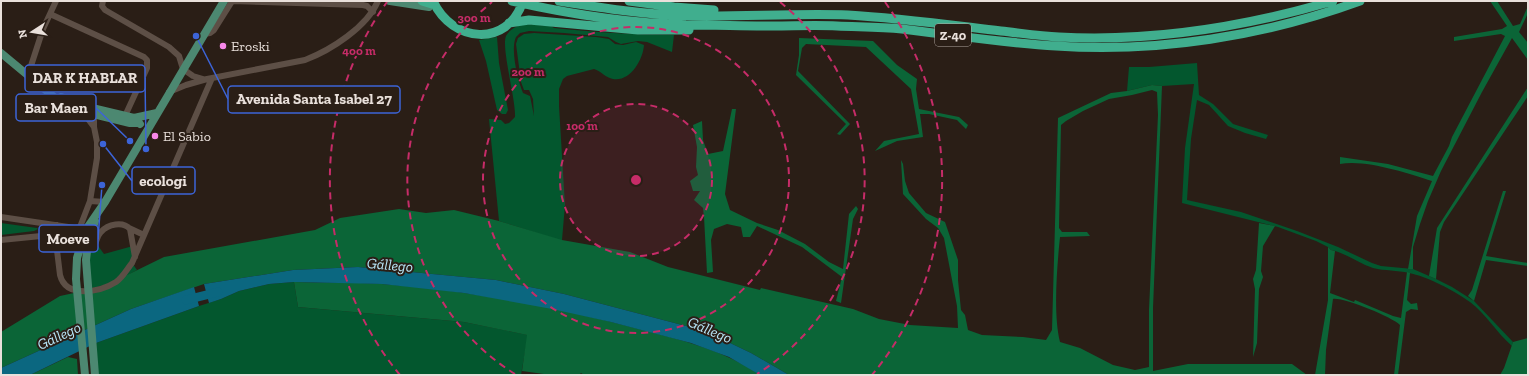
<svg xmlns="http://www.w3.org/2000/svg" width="1529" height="376" viewBox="0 0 1529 376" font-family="'Zilla Slab',serif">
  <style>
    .green { fill: #03572e }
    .forest { fill: #0b6537; fill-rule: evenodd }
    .water { fill: #0b6780 }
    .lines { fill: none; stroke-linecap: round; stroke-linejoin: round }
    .river { stroke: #0b6780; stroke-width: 9 }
    .minor { stroke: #5d4f46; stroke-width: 6 }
    .major { stroke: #4c8871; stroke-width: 8 }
    .highway { stroke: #40ae8e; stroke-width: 9 }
    .ring { fill: none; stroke: #c62c68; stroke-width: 2; stroke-dasharray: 7 5 }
    .poi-dot { fill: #f888ea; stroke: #2a1e16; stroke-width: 1.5 }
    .labels { text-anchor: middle; stroke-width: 4; stroke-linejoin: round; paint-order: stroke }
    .shield { fill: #2a1e16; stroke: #b0a6a0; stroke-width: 1 }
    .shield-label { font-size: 13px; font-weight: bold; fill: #e9e0db }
    .poi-label { font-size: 14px; fill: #e9e0db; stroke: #2a1e16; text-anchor: start }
    .water-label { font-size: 15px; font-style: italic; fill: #b8e7f9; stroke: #2a1e16 }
    .centre { fill: #c62c68; stroke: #2a1e16; stroke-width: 2 }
    .ring-label { font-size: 12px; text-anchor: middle; font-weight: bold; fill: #c62c68; stroke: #2a1e16; stroke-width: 4; stroke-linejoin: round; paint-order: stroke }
    .leader { fill: none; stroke: #3c64d8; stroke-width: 1.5 }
    .callout-dot { fill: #3c64d8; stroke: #2a1e16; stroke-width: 1.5 }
    .callout { fill: #2a1e16; stroke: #3c64d8; stroke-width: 1.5 }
    .callout-label { font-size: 15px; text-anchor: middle; font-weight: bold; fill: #e9e0db }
  </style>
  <rect width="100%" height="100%" fill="#2a1e16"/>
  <path class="green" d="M524 24 551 26 554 28C594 32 633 35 674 35L672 52 647 42 638 41 621 44 616 42 608 37 564 33 529 31 520 33 516 37C510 49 518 81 523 93L530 96 534 116 533 99 529 90H524L521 82 516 44 518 38 524 34 534 33 596 37 609 39 615 44 623 45 636 42 644 45C643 60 630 82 613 79 606 78 601 71 594 69L567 76 563 79 559 89V106L565 205 562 240H559L499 221 489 119 501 120 505 124 509 123 515 117C516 99 501 48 506 36 509 30 518 25 524 24Z
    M497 37 499 63 508 110 506 114H502L497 110 486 61 479 40Z
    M1197 63 1199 95 1213 104 1233 124 1268 135 1266 139 1245 133 1228 126 1209 105 1197 100 1191 139 1187 200 1241 212 1297 231 1338 247 1372 263 1381 266 1413 269 1436 279 1452 287 1474 301 1513 342 1512 346C1496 332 1486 314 1470 302 1455 291 1426 276 1409 273 1397 270 1385 271 1373 268 1358 263 1346 253 1331 250L1328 247 1316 241 1278 227 1182 203 1185 148 1194 84 1162 86 1152 85 1127 91 1129 67H1149Z
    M1 223 37 228 38 229 34 231 1 235Z
    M92 241 96 243 104 254 133 246 132 263 137 270 117 281 91 289 89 258Z
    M294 282 298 307 464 322 528 335 521 375H98L96 343 199 306 221 299 239 291 269 284Z"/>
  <path class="forest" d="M1490 1H1497L1513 26 1520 24 1528 6V13L1519 32 1528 43V60L1512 38 1482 92 1441 171 1428 201 1420 224 1413 247V269H1408L1417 216 1432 181C1407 173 1365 159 1340 164V157L1388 164 1433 176 1449 146 1452 137 1505 36 1501 34 1454 41V37L1502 29 1507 26Z
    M799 38 873 41 897 65 917 79 916 89 919 109 959 117 968 125 966 129 957 120 929 114H920L923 137 897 141 875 151 884 141 919 134 911 89 866 47 806 44 802 48 798 71 850 124 840 135 837 134 846 124 796 75 799 55Z
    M1152 85 1162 86 1153 308V371L1188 364H1292L1307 375H789L751 353 705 331 564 294 496 280 358 267 293 270 204 284 131 309 1 368V332L60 296 111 285 121 278 164 257 315 230 340 218 399 209 426 213 454 210 499 221 562 240 630 252 668 267 760 290 761 288 853 309 879 319 910 325 958 328 957 306 944 238 938 228 926 219 903 194 901 160 903 164 905 181 909 193 926 213 945 222 958 260V280L961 310 965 315 968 330 982 335 1023 337 1046 340 1052 330 1058 118 1111 93 1127 91ZM1152 90 1157 92 1158 115 1149 310V367L1135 370 1113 365 1080 348 1060 342C1053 314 1057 267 1060 237L1090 236 1087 232H1062L1059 228 1061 125 1066 121 1083 111 1109 99 1132 95Z
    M1528 87V96L1444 222 1440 232 1436 279 1429 276 1437 228Z
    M732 109H736L725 194 730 210 757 223 778 230 805 244 829 262 843 269 849 214 856 206 858 209 853 219 841 303 836 301 842 277 802 247 757 226 750 237H743L741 227 727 224 714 229 711 240 713 272 707 273 704 217 703 208 694 200 700 191H693L690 181 698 175 696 167 697 147 693 125 702 121 703 140 708 154 723 151Z
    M1503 191H1506L1486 256 1528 263V266L1486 260 1474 301 1468 296 1472 290Z
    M1259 223 1275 226 1263 246 1261 271 1263 277 1259 289 1257 343 1253 357 1255 289 1253 279 1256 270Z
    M1328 247 1331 250 1335 251 1330 293 1354 302 1355 300 1393 316 1401 318 1407 272 1410 273 1407 300 1411 304 1417 303 1418 310 1411 309 1406 312 1398 375H1394L1400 325C1392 317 1343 297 1333 299L1326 350 1325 375H1315L1328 300Z
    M294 282C323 283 353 282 382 284 468 290 556 307 639 329 681 340 724 350 760 375H584L581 373 579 375H551L522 371 527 335 464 322 298 307Z
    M1528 338V375H1500L1504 368 1513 342Z
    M68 357 77 359 78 375H30Z"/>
  <path class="water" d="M358 267 496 280 564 294 705 331 751 353 789 375H760L729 357 691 343 611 322 552 309 464 293 382 284 294 282 269 284 239 291 221 299 209 303 204 284 293 270Z
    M194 287 199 306 96 343 30 375H1V368L131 309Z"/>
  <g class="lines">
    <path class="river" d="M186 300 218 292"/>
    <path class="minor" d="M103 1 102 6 105 10 169 47 179 56 183 69 193 76 203 79
      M50 14 144 57 147 60V68L125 116
      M204 34 210 33 214 30 231 3 233 1 363 5 367 6 373 12
      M28 75 43 29 56 1
      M169 92 186 85 207 79 305 60C331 50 367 27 378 1
      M90 111 88 119 94 127
      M90 201 105 202
      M1 217 75 228 80 227 90 201 97 158V142L94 127V112
      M57 225 55 234 60 275C66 299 100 292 116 282 123 277 127 269 132 263L212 78
      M129 228 144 235
      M1 240 41 236 47 233
      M87 249 94 246C97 241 97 236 101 232 108 224 123 221 130 229L135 257"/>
    <path class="major" d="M390 1 429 7
      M1 53 60 102 77 110 130 123H139
      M61 97 92 108 134 118 140 124
      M134 118 157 113
      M85 375 76 279 77 258 85 231 105 202 224 1
      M95 375 86 260 88 243 95 221"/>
    <path class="highway" d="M422 1 435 5
      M433 1C452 43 508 48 523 1
      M512 1C569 14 628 23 686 25 715 25 744 26 773 26 794 26 816 25 837 26 858 27 880 27 902 29 953 35 1004 43 1056 46 1158 53 1264 36 1360 1
      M559 1C603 8 647 15 692 16 744 17 796 13 848 15 899 18 950 25 1001 31 1020 33 1039 36 1059 37 1152 42 1244 27 1333 1
      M629 1 674 7 714 10
      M509 23 529 20 638 30H689"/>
  </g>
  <circle cx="636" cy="180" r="76" fill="#c62c68" fill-opacity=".12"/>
  <g class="ring">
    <circle cx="636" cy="180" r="76"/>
    <circle cx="636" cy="180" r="153"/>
    <path d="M515 374A229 229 0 0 1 492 2M780 2A229 229 0 0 1 757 374"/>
    <path d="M400 375A306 306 0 0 1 387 2M885 2A306 306 0 0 1 872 375"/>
  </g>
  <g class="poi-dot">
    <circle cx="223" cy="46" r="4"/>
    <circle cx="155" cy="136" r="4"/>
  </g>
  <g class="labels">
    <rect class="shield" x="935" y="24" width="36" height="22" rx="3"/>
    <g class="shield-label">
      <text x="953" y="40">Z-40</text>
    </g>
    <g class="poi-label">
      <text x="231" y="51">Eroski</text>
      <text x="163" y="141">El Sabio</text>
    </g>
    <g class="water-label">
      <text transform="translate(390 265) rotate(5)" y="5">Gállego</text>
      <text transform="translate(710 330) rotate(23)" y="5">Gállego</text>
      <text transform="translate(59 336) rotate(-25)" y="5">Gállego</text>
    </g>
  </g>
  <circle cx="636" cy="180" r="6" class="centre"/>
  <g class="ring-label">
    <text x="474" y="22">300 m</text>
    <text x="359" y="55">400 m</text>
    <text x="528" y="76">200 m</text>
    <text x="582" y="130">100 m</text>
  </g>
  <path class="leader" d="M146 149L145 78M196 36L228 99M130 141L96 108M103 144L132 181M102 185L98 239"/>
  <g class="callout-dot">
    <circle cx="146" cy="149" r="4"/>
    <circle cx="196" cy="36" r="4"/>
    <circle cx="130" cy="141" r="4"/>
    <circle cx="103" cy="144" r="4"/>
    <circle cx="102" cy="185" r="4"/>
  </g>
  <g class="callout">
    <rect x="25" y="65" width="120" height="27" rx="4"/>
    <rect x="228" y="86" width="172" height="27" rx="4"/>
    <rect x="16" y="94" width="80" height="27" rx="4"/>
    <rect x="132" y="167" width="63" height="27" rx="4"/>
    <rect x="39" y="225" width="59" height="27" rx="4"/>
  </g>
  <g class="callout-label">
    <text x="85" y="83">DAR K HABLAR</text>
    <text x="314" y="104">Avenida Santa Isabel 27</text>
    <text x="56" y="113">Bar Maen</text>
    <text x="163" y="186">ecologi</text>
    <text x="68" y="244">Moeve</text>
  </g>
  <rect width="1529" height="376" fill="none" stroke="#e9e0db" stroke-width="4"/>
  <g transform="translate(32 32) rotate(258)" stroke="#2a1e16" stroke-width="3" paint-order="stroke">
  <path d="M0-3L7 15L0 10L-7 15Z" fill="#e9e0db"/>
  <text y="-6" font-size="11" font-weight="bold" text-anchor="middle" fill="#e9e0db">N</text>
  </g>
</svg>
